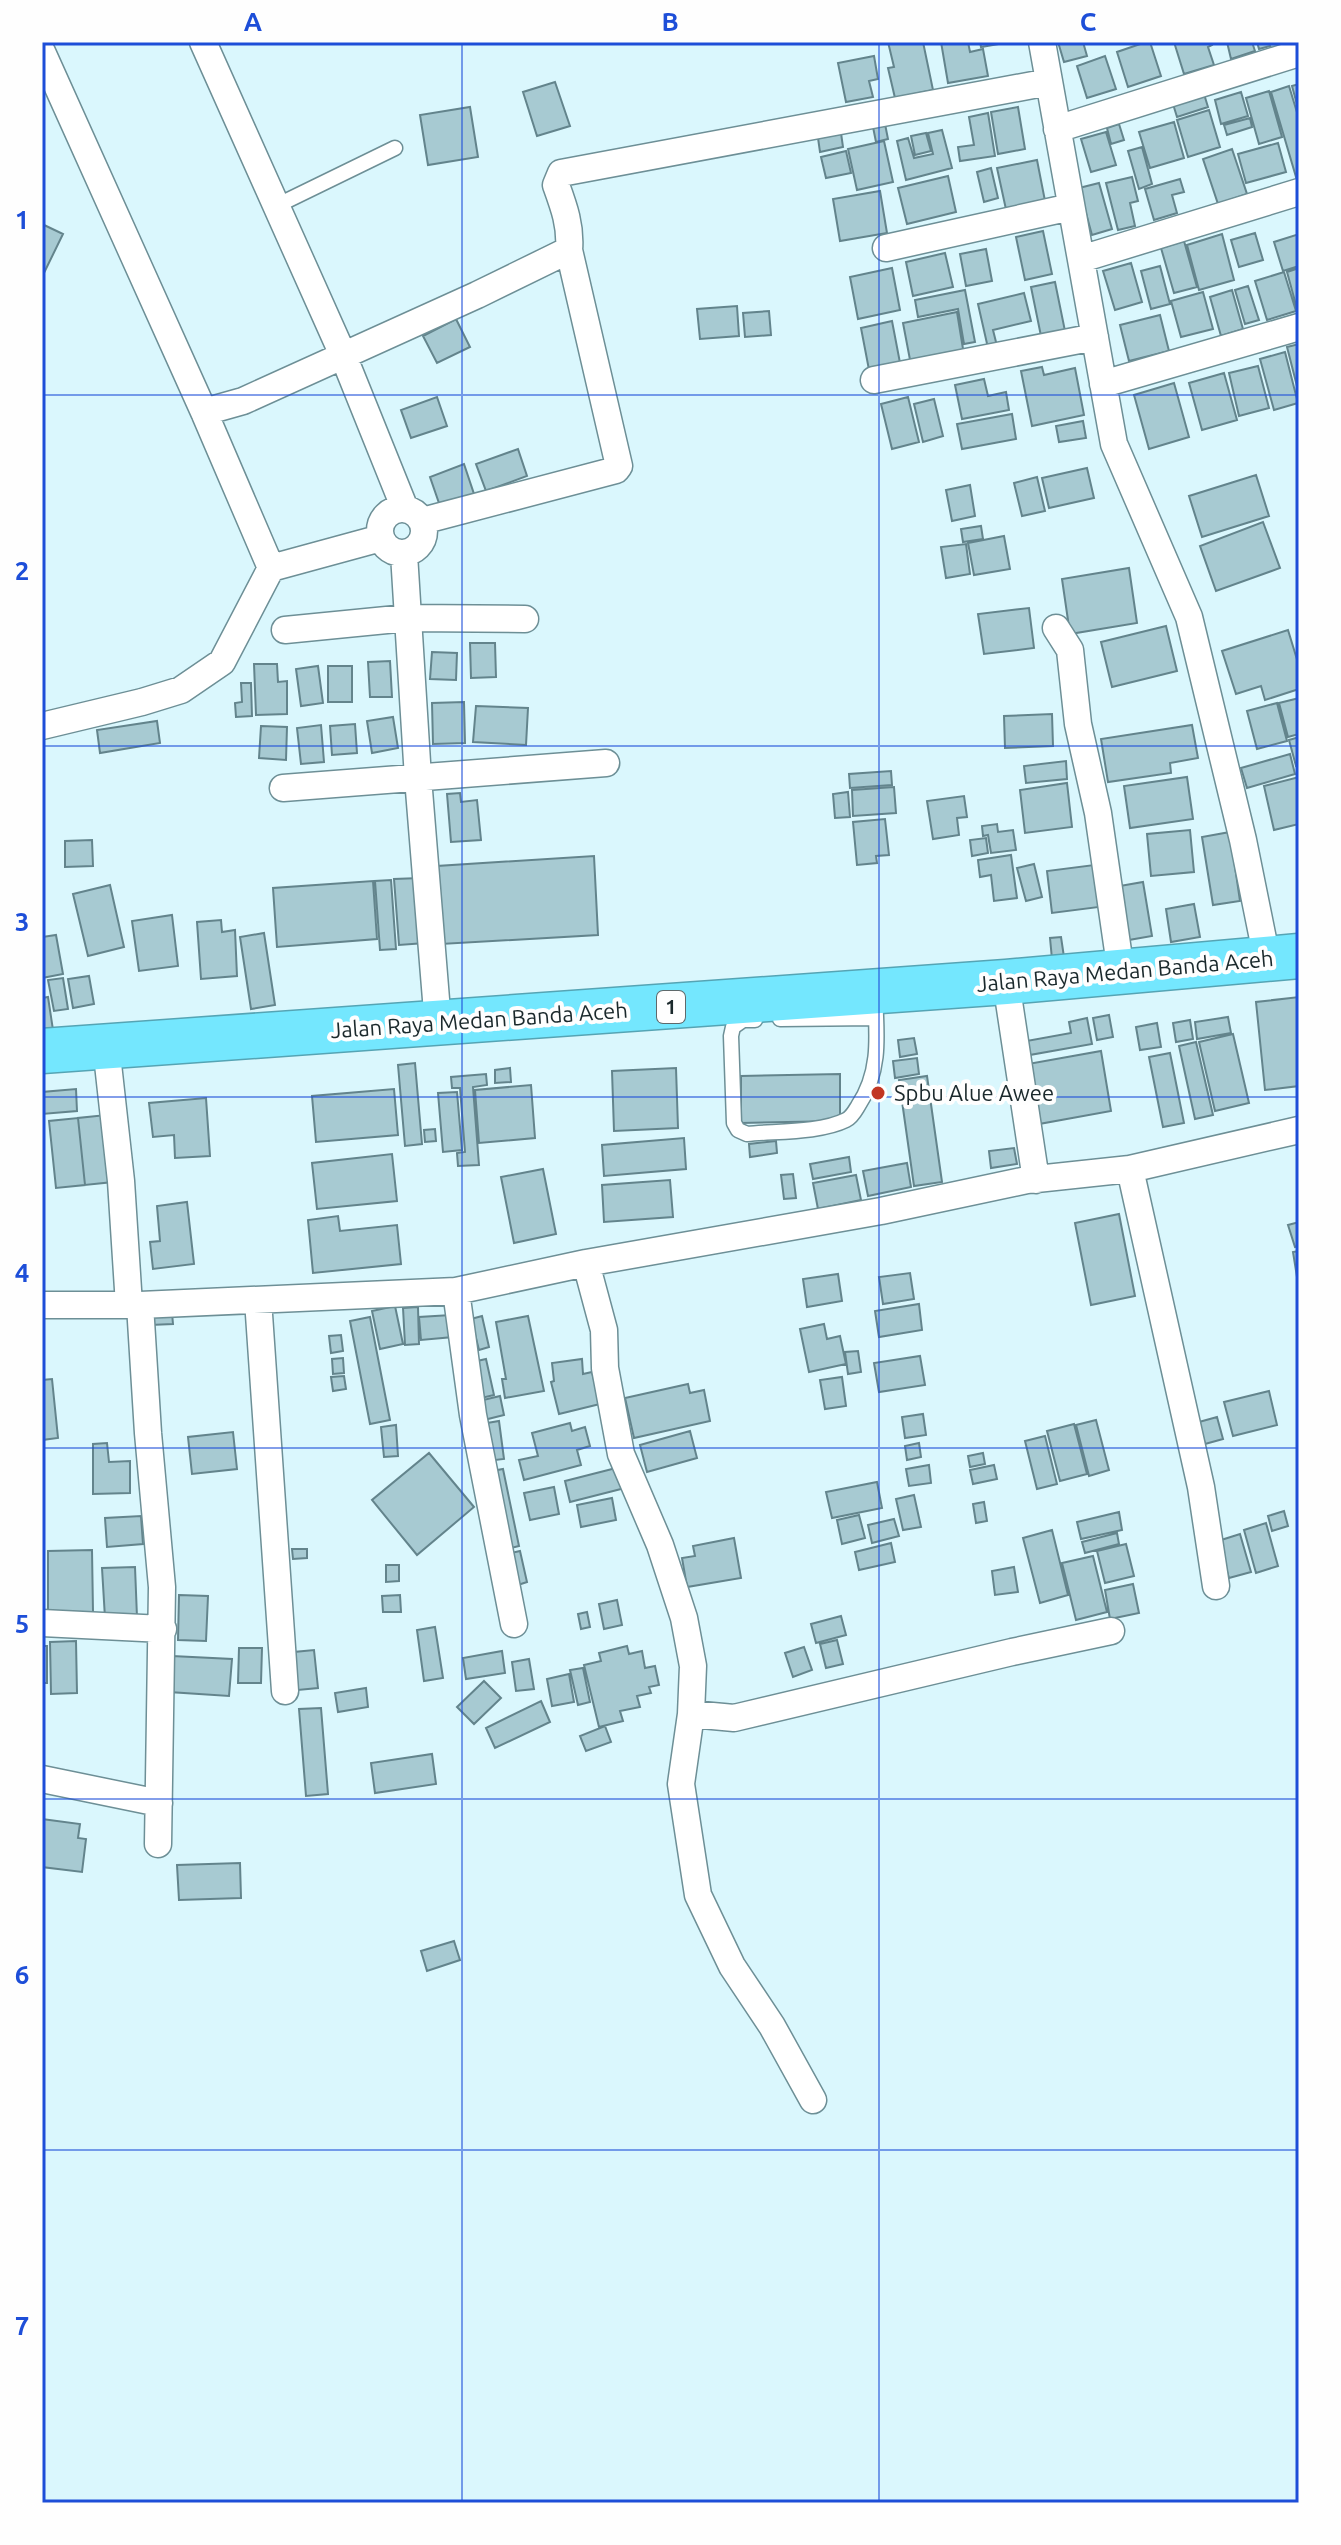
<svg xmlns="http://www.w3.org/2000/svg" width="1341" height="2545" viewBox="0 0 1341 2545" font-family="Ubuntu,sans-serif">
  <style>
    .building { fill: #a7cad2; stroke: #63848c; stroke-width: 2 }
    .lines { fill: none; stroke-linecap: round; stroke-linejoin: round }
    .lane-casing { stroke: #6d8f96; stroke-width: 17 }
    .street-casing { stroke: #6d8f96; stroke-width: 29 }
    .highway-casing { stroke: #55a4b4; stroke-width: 47 }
    .lane { stroke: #fff; stroke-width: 14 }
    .street { stroke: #fff; stroke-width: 26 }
    .highway { stroke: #74e7fe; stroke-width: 44 }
    .grid { fill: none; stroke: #1d4ed8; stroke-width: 2; stroke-opacity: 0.55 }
    .poi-dot { fill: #c23622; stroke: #fefefe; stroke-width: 3 }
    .labels { text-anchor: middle; stroke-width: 8; stroke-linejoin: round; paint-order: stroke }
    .shield { fill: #fefefe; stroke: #5f696b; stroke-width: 2 }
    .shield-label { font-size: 20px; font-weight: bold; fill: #1b292c }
    .street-label { font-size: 22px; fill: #1b292c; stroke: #fefefe }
    .poi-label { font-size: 22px; fill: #1b292c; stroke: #fefefe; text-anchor: start }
    .neatline { fill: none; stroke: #1d4ed8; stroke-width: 3 }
    .grid-label { font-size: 26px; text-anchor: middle; font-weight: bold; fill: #1d4ed8 }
  </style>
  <rect width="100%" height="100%" fill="#daf7fd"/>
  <path class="building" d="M888 42H923L933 90 895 98 888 68 894 67Z
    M941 42H968L970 52 983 49 988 76 948 83Z
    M980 42H1010L981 47Z
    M1058 42H1083L1087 56 1064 62Z
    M1146 42H1150L1161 76 1128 87 1117 52Z
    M1174 42H1211L1212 45 1208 47 1214 65 1184 74Z
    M1227 42H1252L1255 51 1231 59Z
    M1257 42H1294L1273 54 1270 46 1259 49Z
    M874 56 878 79 869 81 873 97 846 102 838 63Z
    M1105 56 1116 89 1087 98 1077 66Z
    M555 82 570 126 537 136 523 92Z
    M1299 84V112L1292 86Z
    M1289 86 1299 119V176L1296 177 1271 92Z
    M1269 91 1282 137 1259 144 1246 98Z
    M1241 92 1248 116 1221 124 1215 100Z
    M1204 94 1208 107 1177 117 1173 104Z
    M470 107 478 157 428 165 420 115Z
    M1018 107 1025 149 998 154 991 112Z
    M1209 110 1220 147 1188 157 1177 120Z
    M988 113 995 156 960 161 958 147 974 145 969 117Z
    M1250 118 1252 127 1227 135 1224 125Z
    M1174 122 1184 158 1150 168 1139 132Z
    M885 124 888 139 876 142 873 127Z
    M1119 124 1124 140 1111 144 1107 128Z
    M942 130 952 168 906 180 897 141 908 138 914 158 933 154 928 133Z
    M1106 132 1116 165 1091 172 1081 139Z
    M841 133 843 147 820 152 818 138Z
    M926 133 931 151 915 155 911 136Z
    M884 141 893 182 857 190 848 149Z
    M1278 143 1286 172 1246 183 1238 154Z
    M1142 147 1152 184 1139 189 1128 151Z
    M1232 149 1247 194 1218 204 1203 159Z
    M846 151 851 173 826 178 821 157Z
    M1037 160 1046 206 1007 214 997 168Z
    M991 168 998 198 984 202 977 172Z
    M948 176 956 212 907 224 898 188Z
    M1132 177 1138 201 1130 203 1135 226 1118 230 1106 183Z
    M1180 179 1184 192 1172 195 1177 213 1154 220 1145 189Z
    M1099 183 1112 229 1092 235 1079 188Z
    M880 191 887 233 840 241 833 199Z
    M42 224 63 234 42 277Z
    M1043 231 1052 274 1025 280 1016 237Z
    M1255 233 1263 260 1239 267 1231 240Z
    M1222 234 1234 280 1199 290 1187 245Z
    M1299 234V266L1283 271 1274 242Z
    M1184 241 1197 287 1174 293 1161 248Z
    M986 249 992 281 966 286 960 254Z
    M945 253 953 287 913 296 906 262Z
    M1131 263 1142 302 1115 310 1103 271Z
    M1160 266 1170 304 1151 309 1141 271Z
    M892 268 900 310 858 319 850 277Z
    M1299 268V316L1287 272Z
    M1284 272 1296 311 1267 320 1255 281Z
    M1055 282 1065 331 1041 336 1031 287Z
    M1248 286 1259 320 1245 324 1235 290Z
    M965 290 975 342 964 344 958 309 918 317 915 300Z
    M1232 290 1243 329 1221 336 1210 297Z
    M1203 292 1213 329 1181 337 1171 301Z
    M1024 293 1031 321 993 330 997 346 988 348 978 304Z
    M737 306 739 336 700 339 697 309Z
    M769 311 771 335 745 337 743 313Z
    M957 312 964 355 911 365 903 323Z
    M1160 315 1169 351 1129 361 1120 325Z
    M456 319 470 347 437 363 423 336Z
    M892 321 901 368 870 375 861 328Z
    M1299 344V394L1287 347Z
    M1285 352 1298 403 1274 410 1260 359Z
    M1258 366 1269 408 1239 416 1229 373Z
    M1042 367 1044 375 1075 368 1084 415 1032 426 1021 371Z
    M1224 373 1237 420 1202 430 1189 383Z
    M984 379 988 396 1006 392 1009 410 962 419 955 385Z
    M1174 383 1189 437 1149 449 1134 395Z
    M437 397 447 426 411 438 401 410Z
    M908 397 919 442 892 449 881 404Z
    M934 399 943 436 923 442 914 404Z
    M1012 414 1016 439 962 449 957 424Z
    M1083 421 1086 438 1059 442 1056 426Z
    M518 449 527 476 486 491 476 464Z
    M464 464 474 494 440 506 430 477Z
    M1087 468 1094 498 1049 508 1042 478Z
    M1256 475 1269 516 1202 537 1189 496Z
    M1037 477 1045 511 1022 516 1014 483Z
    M970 485 975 516 952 521 946 490Z
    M1263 522 1280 568 1216 591 1200 546Z
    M981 526 983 539 963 542 961 529Z
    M1004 536 1010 569 974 575 968 543Z
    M966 544 970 574 946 578 941 547Z
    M1129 568 1137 623 1070 634 1062 579Z
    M1029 608 1034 648 984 654 978 614Z
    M1166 626 1177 671 1112 687 1101 642Z
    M1288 630 1299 666V689L1265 700 1261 686 1236 694 1222 651Z
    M470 643H495L496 677 471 678Z
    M432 652 457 653 456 680 430 679Z
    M390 661 392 697H370L368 662Z
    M254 664H277L278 682 287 681V714L256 715Z
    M318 666 323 703 301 706 296 669Z
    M328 666H352V702H328Z
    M241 683H251L252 716 236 717 235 703 242 702Z
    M1299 698V734L1288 737 1279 703Z
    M464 702 465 743 433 744 432 703Z
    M1277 703 1287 741 1257 749 1247 711Z
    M476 706 528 708 526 745 473 742Z
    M1052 714 1053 746 1005 748 1004 716Z
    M393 717 398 748 372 753 367 721Z
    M157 721 160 743 100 753 97 730Z
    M355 724 357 753 332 755 330 726Z
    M321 725 324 762 301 764 297 728Z
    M1192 725 1198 758 1170 763 1171 773 1108 782 1101 739Z
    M261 726 287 727 286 760 259 758Z
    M1299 737V765L1296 766 1289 740Z
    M1290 754 1295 774 1247 788 1241 768Z
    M1066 761 1067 779 1026 783 1024 766Z
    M891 771 892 785 850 788 849 774Z
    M1187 777 1193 819 1130 828 1124 786Z
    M1299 777V824L1274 830 1264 786Z
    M1067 783 1072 827 1025 833 1020 790Z
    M894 787 896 813 853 816 852 790Z
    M848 792 850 817 835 818 833 794Z
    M460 793 461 802 477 800 481 840 451 842 447 794Z
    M964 796 967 817 957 818 959 835 933 839 927 801Z
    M885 819 889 855 876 856 877 863 857 865 853 822Z
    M997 824 998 832 1013 830 1016 850 991 853 988 835 983 836 982 826Z
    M1190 830 1194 872 1151 876 1147 834Z
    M1230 832 1240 901 1213 905 1202 837Z
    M986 838 988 853 972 856 970 840Z
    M92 840 93 866 65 867V841Z
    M1011 855 1017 898 994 901 991 875 980 877 978 860Z
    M594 856 598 935 441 944 437 866Z
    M1034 864 1042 897 1026 901 1017 868Z
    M1094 865 1099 907 1052 913 1047 871Z
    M420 878 425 943 399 945 394 879Z
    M391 880 396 949 380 950 375 881Z
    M373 881 377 939 277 947 273 888Z
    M1143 882 1152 936 1123 941 1114 887Z
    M110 885 124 947 88 956 73 894Z
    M1194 904 1200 937 1171 942 1166 909Z
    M172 915 178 966 139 971 132 921Z
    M221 920 222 932 235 930 237 976 201 979 197 922Z
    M264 933 275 1005 251 1009 240 937Z
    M56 935 63 974 42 978V937Z
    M1061 937 1064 957 1052 959 1050 938Z
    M89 976 94 1004 73 1008 68 979Z
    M63 978 68 1009 54 1011 48 980Z
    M48 997 53 1030 42 1032V998Z
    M1299 997V1086L1265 1090 1256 1002Z
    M1109 1015 1113 1037 1097 1040 1093 1018Z
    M1228 1017 1231 1033 1197 1039 1195 1022Z
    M1087 1018 1092 1044 1024 1056 1021 1042 1071 1033 1069 1022Z
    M1190 1020 1193 1039 1176 1042 1173 1023Z
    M1157 1023 1161 1047 1140 1050 1136 1027Z
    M1233 1034 1249 1103 1215 1111 1199 1042Z
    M914 1038 917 1054 900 1057 898 1040Z
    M1196 1042 1213 1115 1195 1119 1179 1046Z
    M1101 1051 1111 1111 1039 1124 1028 1064Z
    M1170 1053 1184 1123 1163 1127 1149 1057Z
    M917 1058 919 1074 895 1078 893 1061Z
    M415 1063 422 1144 405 1146 398 1065Z
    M510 1068 511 1082 495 1083V1070Z
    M676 1068 678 1128 614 1131 612 1071Z
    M486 1074 487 1085 473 1087 479 1165 458 1166 457 1153 465 1152 460 1088H452L451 1077Z
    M840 1074V1121L741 1123V1076Z
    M927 1076 942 1182 914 1186 899 1080Z
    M531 1085 535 1138 479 1143 475 1090Z
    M76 1089 77 1111 42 1114V1092Z
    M394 1089 398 1135 316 1142 312 1096Z
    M457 1092 462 1150 443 1152 438 1093Z
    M206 1098 210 1156 175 1158 174 1135 153 1137 149 1103Z
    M106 1115 113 1182 85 1185 78 1118Z
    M78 1118 85 1185 56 1188 49 1121Z
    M435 1129 436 1141 425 1142 424 1130Z
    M684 1138 686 1169 604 1176 602 1145Z
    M776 1141 777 1153 750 1157 749 1144Z
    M1014 1148 1017 1164 991 1168 989 1151Z
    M392 1154 397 1201 317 1209 312 1163Z
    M849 1157 851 1172 813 1179 810 1164Z
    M907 1163 911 1187 868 1196 863 1171Z
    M543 1169 556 1234 514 1243 501 1177Z
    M793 1174 796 1198 784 1199 781 1175Z
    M856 1175 861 1200 818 1209 813 1183Z
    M670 1180 673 1217 604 1222 602 1185Z
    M187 1202 194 1264 153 1269 150 1242 160 1241 157 1206Z
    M1119 1214 1135 1296 1091 1305 1075 1223Z
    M338 1216 340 1231 397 1225 401 1264 313 1273 308 1220Z
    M1299 1222V1246L1295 1247 1288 1225Z
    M1299 1251V1277H1297L1293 1252Z
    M910 1273 914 1299 883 1304 879 1277Z
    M838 1274 842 1301 807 1307 803 1279Z
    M919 1304 922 1330 879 1337 875 1311Z
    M395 1306 403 1344 380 1349 372 1311Z
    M418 1307 419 1344 405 1345 403 1308Z
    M172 1313 173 1324 150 1325 149 1316Z
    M451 1315 453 1337 421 1340 419 1317Z
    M482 1316 489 1347 479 1350 471 1319Z
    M528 1316 544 1391 505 1398 502 1379H506L496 1322Z
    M370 1317 390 1420 370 1424 350 1321Z
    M824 1324 827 1339 840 1336 846 1364 809 1372 800 1329Z
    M341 1335 343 1351 331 1353 329 1336Z
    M858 1351 861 1372 848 1374 845 1352Z
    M920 1356 925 1385 879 1392 874 1363Z
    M343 1358 344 1373 333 1374 332 1359Z
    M486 1359 494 1395 477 1399 468 1363Z
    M582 1359 583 1374 592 1372 600 1404 559 1414 551 1382 554 1381 552 1363Z
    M344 1376 346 1389 333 1391 331 1377Z
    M842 1377 846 1406 825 1409 820 1380Z
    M52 1379 58 1438 42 1440V1380Z
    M688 1384 690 1393 704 1390 710 1421 634 1438 625 1398Z
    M1269 1391 1277 1425 1233 1436 1224 1402Z
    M500 1396 504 1415 484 1420 479 1401Z
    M923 1414 926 1435 905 1438 902 1417Z
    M1217 1417 1223 1439 1205 1444 1199 1422Z
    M1096 1420 1109 1470 1089 1476 1076 1425Z
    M499 1421 504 1459 487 1461 481 1424Z
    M570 1423 572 1431 585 1427 590 1446 577 1450 581 1465 524 1480 519 1460 538 1456 532 1433Z
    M1074 1424 1087 1474 1060 1481 1047 1431Z
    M396 1425 398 1456 384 1457 381 1427Z
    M690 1431 697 1458 647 1472 640 1445Z
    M233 1432 237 1469 192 1474 188 1437Z
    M1045 1436 1057 1484 1037 1489 1025 1441Z
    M107 1443 109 1462 130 1461V1493L93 1494V1444Z
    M919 1443 921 1457 907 1460 905 1446Z
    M429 1453 474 1507 417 1555 372 1500Z
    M983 1453 985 1464 970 1467 968 1456Z
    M929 1465 931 1483 909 1486 906 1469Z
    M994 1465 997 1479 973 1484 970 1470Z
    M620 1467 625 1488 570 1502 565 1481Z
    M503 1469 519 1546 507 1549 492 1471Z
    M877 1482 882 1508 832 1518 826 1492Z
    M554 1487 559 1514 530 1520 524 1493Z
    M914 1495 921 1527 903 1530 896 1499Z
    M612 1498 616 1520 581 1527 577 1505Z
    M984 1502 987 1521 976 1523 973 1504Z
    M1284 1511 1288 1526 1272 1531 1268 1516Z
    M1119 1512 1122 1530 1081 1539 1077 1522Z
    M859 1515 865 1538 842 1544 837 1520Z
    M141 1516 143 1544 107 1547 105 1518Z
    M894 1519 899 1536 872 1543 868 1525Z
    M1266 1523 1278 1566 1256 1573 1244 1530Z
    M1052 1530 1068 1595 1040 1603 1023 1538Z
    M1117 1533 1119 1544 1085 1553 1082 1542Z
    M1240 1534 1251 1572 1229 1578 1218 1541Z
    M734 1538 741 1578 687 1587 682 1558 695 1556 693 1546Z
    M891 1543 895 1562 859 1570 855 1552Z
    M1126 1544 1134 1576 1105 1583 1097 1551Z
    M292 1549H307V1558L293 1559Z
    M92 1550 93 1612H48V1551Z
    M520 1551 527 1582 515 1586 507 1554Z
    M1093 1556 1107 1612 1076 1620 1062 1563Z
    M386 1565H399V1581L386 1582Z
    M135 1567 137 1617 105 1618 102 1568Z
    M1014 1567 1018 1592 995 1595 992 1571Z
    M1133 1584 1139 1613 1110 1619 1105 1590Z
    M179 1595 208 1596 206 1641 178 1640Z
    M400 1595 401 1612H383L382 1596Z
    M617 1600 622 1625 604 1629 599 1604Z
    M587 1612 590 1627 581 1629 578 1614Z
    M841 1616 846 1635 816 1643 811 1624Z
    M435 1627 443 1678 424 1681 417 1630Z
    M837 1640 843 1664 826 1668 820 1644Z
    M76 1641 77 1693 51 1694 50 1642Z
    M42 1646H47V1683H42Z
    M627 1646 629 1654 642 1651 645 1668 655 1666 659 1685 649 1687 651 1693 637 1696 640 1707 620 1711 623 1721 599 1727 584 1665 601 1661 599 1653Z
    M804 1647 812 1670 793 1677 785 1653Z
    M239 1648H262L261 1683H238Z
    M314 1650 318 1688 298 1690 294 1652Z
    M502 1651 505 1673 466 1679 463 1658Z
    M172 1656 232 1659 229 1696 169 1692Z
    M529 1659 534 1689 516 1691 512 1662Z
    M583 1668 590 1702 578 1705 570 1670Z
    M569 1674 574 1702 552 1706 547 1679Z
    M484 1681 501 1698 474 1724 457 1707Z
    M366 1688 368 1707 338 1712 335 1693Z
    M541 1701 550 1722 495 1748 486 1728Z
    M321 1708 328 1794 306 1796 299 1709Z
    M605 1726 611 1742 586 1751 580 1736Z
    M432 1754 436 1784 375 1793 371 1763Z
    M42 1819 80 1824 78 1838 86 1839 82 1872 42 1867Z
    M240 1863 241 1898 179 1900 177 1865Z
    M454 1941 460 1960 427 1971 421 1951Z"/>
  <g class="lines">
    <g class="lane-casing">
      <path id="lane" d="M276 206 395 148
        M780 1019 876 1018
        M755 1020H743L733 1027 731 1036 734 1123 738 1130 747 1134C776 1131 820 1133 846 1120 852 1117 855 1111 858 1106 881 1072 877 1035 875 997"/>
    </g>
    <g class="street-casing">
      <path id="street" d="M203 42 343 355 405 509
        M1042 42 1114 444 1189 617 1243 840 1267 959
        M42 52 204 412 271 568 381 538
        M1057 129 1299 53
        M886 248 1071 207
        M1081 259 1299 192
        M874 380 1095 337
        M1103 384 1299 327
        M204 412 243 401 477 295 569 250
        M380 531a22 22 0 1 1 44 0a22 22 0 1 1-44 0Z
        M422 521 616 470 619 466 569 250C571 226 564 207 556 185L561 173 1049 82
        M404 554 418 778 438 1024
        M1056 628 1070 650 1078 724 1098 813 1121 972
        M285 630 407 618 525 619
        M42 726 142 702 181 690 222 662 271 568
        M283 788 606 763
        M1006 982 1036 1180
        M106 1046 121 1181 129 1305
        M1130 1169 1201 1487 1216 1586
        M586 1263 881 1211 1027 1180 1130 1169 1299 1130
        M456 1291 473 1415 514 1624
        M258 1300 285 1691
        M42 1305H140L456 1291 586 1263 604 1330 605 1368 621 1454 660 1545 684 1618 693 1666 691 1714 681 1784 698 1895 732 1966 772 2026 813 2100
        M140 1305 148 1433 162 1587 158 1844
        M42 1623 163 1629
        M691 1714 734 1718 1012 1652 1111 1631
        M42 1779 159 1803"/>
    </g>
    <g class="highway-casing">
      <path id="highway" d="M42 1051 1006 982 1299 956"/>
    </g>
    <use href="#lane" class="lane"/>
    <use href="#street" class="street"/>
    <use href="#highway" class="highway"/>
  </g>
  <path class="grid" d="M462 42V2503M879 42V2503M42 395H1299M42 746H1299M42 1097H1299M42 1448H1299M42 1799H1299M42 2150H1299"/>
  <circle class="poi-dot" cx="878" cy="1093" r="8"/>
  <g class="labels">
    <rect class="shield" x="657" y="991" width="28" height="32" rx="6"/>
    <g class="shield-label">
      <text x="671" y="1014">1</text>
    </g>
    <g class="street-label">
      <text transform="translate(1125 971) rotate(-5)" y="8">Jalan Raya Medan Banda Aceh</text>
      <text transform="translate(479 1020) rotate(-4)" y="8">Jalan Raya Medan Banda Aceh</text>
    </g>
    <g class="poi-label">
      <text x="894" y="1101">Spbu Alue Awee</text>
    </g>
  </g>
  <rect width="1341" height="2545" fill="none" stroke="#fefefe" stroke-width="88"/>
  <rect x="44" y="44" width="1253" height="2457" class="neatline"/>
  <g class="grid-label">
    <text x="253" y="31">A</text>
    <text x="670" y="31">B</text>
    <text x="1088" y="31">C</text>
    <text x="22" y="229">1</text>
    <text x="22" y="580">2</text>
    <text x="22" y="931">3</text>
    <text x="22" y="1282">4</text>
    <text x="22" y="1633">5</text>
    <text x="22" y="1984">6</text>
    <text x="22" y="2335">7</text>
  </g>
</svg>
